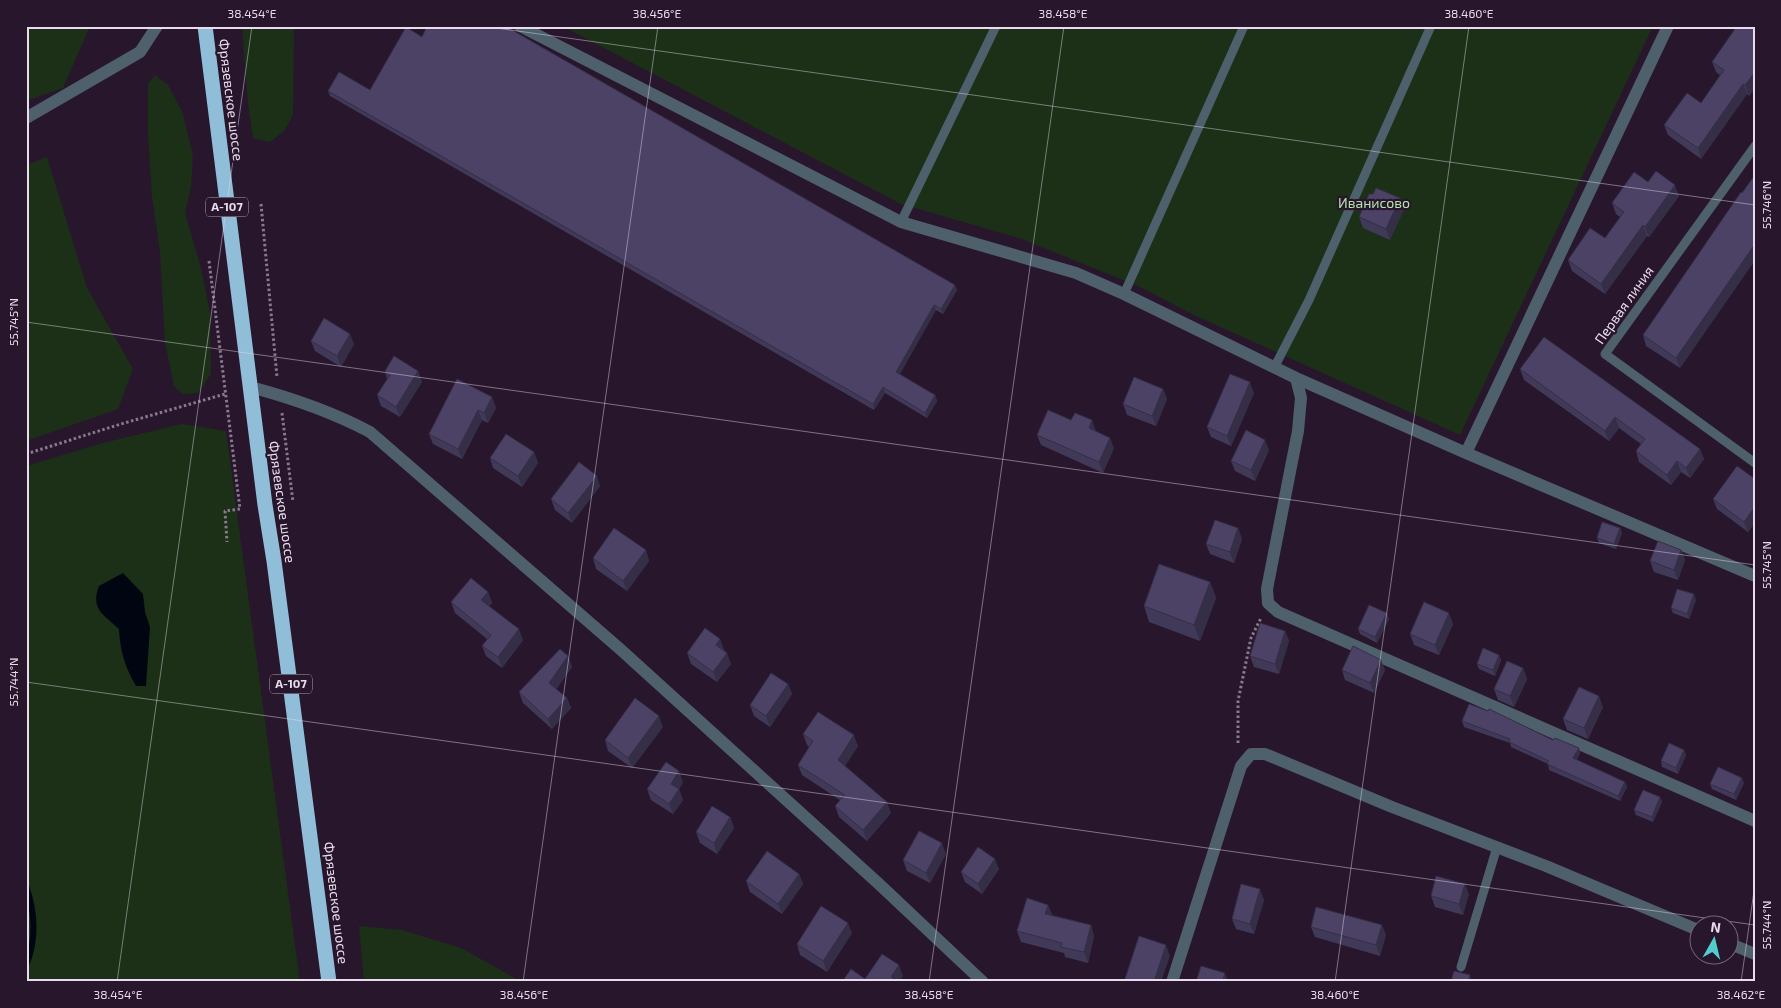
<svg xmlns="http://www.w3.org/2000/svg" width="1781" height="1008" viewBox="0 0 1781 1008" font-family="'Exo 2',sans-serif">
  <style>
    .green { fill: #1b3017 }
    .water { fill: #000611 }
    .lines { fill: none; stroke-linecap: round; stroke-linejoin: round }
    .stream { stroke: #000611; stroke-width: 6 }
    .path { stroke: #88798d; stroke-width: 3; stroke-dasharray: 2.5 2.5; stroke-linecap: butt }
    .lane { stroke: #4e606b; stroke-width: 9 }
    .street { stroke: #4e606b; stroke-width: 12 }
    .highway { stroke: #90bed8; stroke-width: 15 }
    .wall { fill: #413958 }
    .shaded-wall { fill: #352e47 }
    .building { fill: #4c4266; stroke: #352e47 }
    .ticks { fill: none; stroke: #e9dded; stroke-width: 1; stroke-opacity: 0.45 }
    .labels { text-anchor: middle; stroke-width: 4.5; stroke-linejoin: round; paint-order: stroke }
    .shield { fill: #28162d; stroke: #afa1b3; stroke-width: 1 }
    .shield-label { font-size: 12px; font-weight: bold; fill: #e9dded }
    .street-label { font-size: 14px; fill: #e9dded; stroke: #28162d }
    .park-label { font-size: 14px; fill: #b4e4ab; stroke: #28162d }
    .neatline { fill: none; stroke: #e9dded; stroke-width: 2 }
    .ticks-label { font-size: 12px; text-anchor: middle; fill: #e9dded }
  </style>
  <rect width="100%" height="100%" fill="#28162d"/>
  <path class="green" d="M26 26H90L63 88 26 101Z
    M242 26H294L293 115 284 131 270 142 253 138 248 104Z
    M562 26H1653L1460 435 1196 316 1138 286 1019 238 901 204Z
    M155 75 168 85 183 114 193 156 191 187 185 213 201 268 210 313 211 374 198 393 183 394 174 386 165 342 160 252 152 196 148 135V84Z
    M47 157 87 288 133 369 118 409 26 441V165Z
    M181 424 226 431 300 982H26V466L103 443Z
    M359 926 402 930 461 948 522 982H364Z"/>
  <path class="water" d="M123 573 143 594 145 612 150 627 146 686H136C125 667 120 651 119 629 104 615 90 609 99 586Z"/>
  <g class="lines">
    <path class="stream" d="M26 886C35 911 37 940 26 965"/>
    <path class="path" d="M261 204 277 377
      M209 261 240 509 225 511 227 542
      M282 413 293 502
      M26 454 121 424 225 394
      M1238 743V701L1251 638 1261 618"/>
    <path class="lane" d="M1755 146 1605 354 1755 463
      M901 222 996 26
      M1124 294 1244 26
      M1274 368 1309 300 1431 26
      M1461 967 1497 847"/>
    <path class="street" d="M520 26 901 222 1076 273 1124 294 1296 378 1466 453 1755 576
      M26 118 140 52 157 26
      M1296 378 1301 398 1298 431 1267 589 1268 603 1278 612 1755 821
      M250 387C292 398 332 412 370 432L620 649 879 884 983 982
      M1466 453 1668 26
      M1728 943 1755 954
      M1172 982 1241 766 1251 754H1265L1392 807 1546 866 1698 930"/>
    <path class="highway" d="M205 26 265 505 274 561 329 982"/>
  </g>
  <path class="wall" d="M1755 26V88L1749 96 1747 94 1701 159 1668 135 1664 125 1701 103 1720 75 1716 72 1712 62Z
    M370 90 955 285 957 290 943 314 936 310 899 375 935 395 937 401 927 418 885 393 874 410 330 96 328 91Z
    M1755 175V260L1680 368 1646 346 1643 335Z
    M1648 182 1679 196 1649 237 1647 236 1605 294 1572 271 1568 260 1605 238 1620 217 1616 214 1612 203Z
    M1400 198 1404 209 1390 240 1363 228 1359 217Z
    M311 341 354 344 341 367 315 351Z
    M1520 369 1700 449 1704 459 1690 478 1681 472 1671 485 1639 462 1636 451 1641 444 1619 428 1609 441 1524 380Z
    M385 371H418L422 382 400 417 381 406 377 395 387 379Z
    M1163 389 1167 399 1156 426 1127 415 1123 404Z
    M1254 393 1231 446 1211 437 1207 427Z
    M492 397 496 408 488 423 482 420 462 459 433 444 429 434Z
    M1071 420 1096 431 1114 448 1103 473 1041 445 1037 435Z
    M1269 450 1255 481 1235 471 1231 461Z
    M534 452 538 463 522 487 493 468 490 458Z
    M1755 479V523L1748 532 1717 509 1713 499Z
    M600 486 572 523 555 510 551 499Z
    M1238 528 1242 539 1234 563 1210 554 1206 544Z
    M1620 528 1622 533 1616 549 1599 543 1597 538Z
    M646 550 649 561 627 591 596 569 593 558Z
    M1681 550 1685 560 1678 580 1654 572 1650 561Z
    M1210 582 1216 598 1200 641 1149 622 1144 606Z
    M488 592 492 603 489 606 523 640 502 668 486 656 482 646 487 639 455 613 451 602Z
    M1696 600 1689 619 1673 613 1671 608Z
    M1387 613 1389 619 1377 643 1360 634 1358 629Z
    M1453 624 1439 655 1414 645 1410 634Z
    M1285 631 1289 641 1279 674 1254 667 1250 656Z
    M720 639 724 650 731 664 717 682 691 664 687 653Z
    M1499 655 1501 660 1495 676 1479 669 1477 664Z
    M568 656 572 667 556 689 567 698 571 708 552 729 523 703 519 692Z
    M1523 668 1527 679 1514 707 1498 700 1494 689Z
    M1342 670H1385L1374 693 1345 680Z
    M788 684 792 694 770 727 754 716 750 705Z
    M1603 707 1588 739 1567 730 1563 719Z
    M1462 721 1553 740 1579 748 1580 753 1577 760 1625 782 1627 787 1620 801 1549 770 1548 764 1511 747 1510 743 1464 727Z
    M663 727 632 768 608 751 605 740Z
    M803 734 858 746 845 766 891 813 867 841 839 817 835 806 840 800 802 775 798 765 809 747 807 745Z
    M1684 750 1686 755 1678 774 1662 767 1661 761Z
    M683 782 679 789 683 800 673 814 651 800 647 789Z
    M1744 783 1736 800 1712 789 1710 784Z
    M1660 797 1662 802 1653 822 1636 815 1634 810Z
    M730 817 734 828 717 854 700 843 696 832Z
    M946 854 930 883 907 871 903 860Z
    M999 869 982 894 965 882 961 872Z
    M799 874 803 884 782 914 750 892 746 881Z
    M1469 894 1463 915 1435 907 1431 896Z
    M1264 900 1254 934 1236 929 1232 919Z
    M1048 905 1052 915 1091 925 1094 936 1088 963 1065 957 1064 953 1021 942 1017 931Z
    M1311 927 1386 935 1380 956 1315 937Z
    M852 933 827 972 800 955 797 944Z"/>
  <path class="shaded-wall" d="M1755 72V88L1749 96 1745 85Z
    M1743 84 1747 94 1701 159 1698 148Z
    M1675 185 1679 196 1649 237 1645 227Z
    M1400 198 1404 209 1390 240 1386 229Z
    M1643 225 1647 236 1605 294 1601 284Z
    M1755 244V260L1680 368 1676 358Z
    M955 285 957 290 943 314 941 309Z
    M934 305 936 310 898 378 896 372Z
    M350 334 354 344 341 367 337 356Z
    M418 371 422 382 400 417 396 407Z
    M1250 382 1254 393 1231 446 1227 436Z
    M883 387 885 393 874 410 873 404Z
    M1163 389 1167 399 1156 426 1152 416Z
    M935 395 937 401 927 418 925 413Z
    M492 397 496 408 488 423 484 413Z
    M478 410 482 420 462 459 458 449Z
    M1615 417 1619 428 1609 441 1605 431Z
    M1092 420 1096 431 1089 428Z
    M1110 438 1114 448 1103 473 1099 462Z
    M1265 440 1269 450 1255 481 1251 470Z
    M1700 449 1704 459 1690 478 1686 468Z
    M534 452 538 463 522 487 518 476Z
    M1677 461 1681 472 1671 485 1667 475Z
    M597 476 600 486 572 523 568 513Z
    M1754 508 1755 511V523L1748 532 1744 522Z
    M1238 528 1242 539 1234 563 1230 552Z
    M1620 528 1622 533 1616 549 1614 544Z
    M646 550 649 561 627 591 623 581Z
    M1681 550 1685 560 1678 580 1674 570Z
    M1210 582 1216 598 1200 641 1194 625Z
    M488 592 492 603 485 611 481 600Z
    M1694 594 1696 600 1689 619 1687 614Z
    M1387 613 1389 619 1377 643 1375 637Z
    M1449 613 1453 624 1439 655 1435 645Z
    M519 629 523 640 502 668 498 657Z
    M1285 631 1289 641 1279 674 1275 664Z
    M720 639 724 650 720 656 716 645Z
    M727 653 731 664 717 682 713 672Z
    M1499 655 1501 660 1495 676 1493 670Z
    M568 656 572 667 553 694 549 683Z
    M1381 660 1385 670 1374 693 1370 683Z
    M1523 668 1527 679 1514 707 1510 696Z
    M788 684 792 694 770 727 766 716Z
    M1599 696 1603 707 1588 739 1584 728Z
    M567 698 571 708 552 729 548 719Z
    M659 716 663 727 632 768 628 758Z
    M854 735 858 746 842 770 838 760Z
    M1579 748 1580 753 1575 764 1573 758Z
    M1684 750 1686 755 1678 774 1676 768Z
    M679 771 683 782 675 794 671 784Z
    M1742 778 1744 783 1736 800 1734 794Z
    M1625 782 1627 787 1620 801 1618 796Z
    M679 789 683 800 673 814 669 804Z
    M1660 797 1662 802 1653 822 1652 817Z
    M887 802 891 813 867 841 863 830Z
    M730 817 734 828 717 854 714 843Z
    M942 843 946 854 930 883 926 873Z
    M995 859 999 869 982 894 978 884Z
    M799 874 803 884 782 914 778 904Z
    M1465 884 1469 894 1463 915 1459 904Z
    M1260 889 1264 900 1254 934 1250 924Z
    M1048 905 1052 915 1045 914Z
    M848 923 852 933 827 972 823 961Z
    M1091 925 1094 936 1088 963 1084 952Z
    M1382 925 1386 935 1380 956 1376 945Z
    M1166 945 1170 956 1161 982H1154Z
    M899 965 903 976 899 982H893L891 977Z
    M1225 973 1228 982H1222Z
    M1470 975 1472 982H1468Z"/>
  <path class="building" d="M427 26H505L955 285 941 309 934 305 896 372 935 395 925 413 883 387 873 404 328 91 339 72 370 90 406 27 422 37Z
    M1737 26H1755V72L1745 85 1743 84 1698 148 1664 125 1687 93 1701 103 1724 70 1712 62Z
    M1656 171 1675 185 1645 227 1643 225 1601 284 1568 260 1590 228 1605 238 1624 212 1612 203 1634 172 1648 182Z
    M1755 175V244L1676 358 1643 335 1741 192 1742 193Z
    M1376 188 1400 198 1386 229 1359 217 1369 194H1373Z
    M324 318 350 334 337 356 311 341Z
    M1544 337 1700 449 1686 468 1677 461 1667 475 1636 451 1645 439 1615 417 1605 431 1520 369Z
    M394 356 418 371 396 407 377 395 390 375 385 371Z
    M1230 374 1250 382 1227 436 1207 427Z
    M1134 377 1163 389 1152 416 1123 404Z
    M457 379 492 397 484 413 478 410 458 449 429 434Z
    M1048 410 1071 420 1075 413 1092 420 1089 428 1110 438 1099 462 1037 435Z
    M1246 430 1265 440 1251 470 1231 461Z
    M506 434 534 452 518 476 490 458Z
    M579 462 597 476 568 513 551 499Z
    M1737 466 1755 479V509L1754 508 1744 522 1713 499Z
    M1215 520 1238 528 1230 552 1206 544Z
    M1602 522 1620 528 1614 544 1597 538Z
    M614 528 646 550 623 581 593 558Z
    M1658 541 1681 550 1674 570 1650 561Z
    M1159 564 1210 582 1194 625 1144 606Z
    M471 578 488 592 481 600 519 629 498 657 482 646 491 635 451 602Z
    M1677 589 1694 594 1687 614 1671 608Z
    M1424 602 1449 613 1435 645 1410 634Z
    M1369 605 1387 613 1375 637 1358 629Z
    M1260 623 1285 631 1275 664 1250 656Z
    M705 628 720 639 716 645 727 653 713 672 687 653Z
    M1353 646 1381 660 1370 683 1342 670Z
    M1483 648 1499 655 1493 670 1477 664Z
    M560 649 568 656 549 683 567 698 548 719 519 692Z
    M1507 661 1523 668 1510 696 1494 689Z
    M771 673 788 684 766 716 750 705Z
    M1579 687 1599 696 1584 728 1563 719Z
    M635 698 659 716 628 758 605 740Z
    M1469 704 1488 711 1489 709 1553 740 1555 738 1579 748 1573 758 1625 782 1618 796 1547 764 1549 761 1509 742 1510 739 1462 721Z
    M818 712 854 735 838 760 887 802 863 830 835 806 845 795 798 765 813 741 803 734Z
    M1669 743 1684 750 1676 768 1661 761Z
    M666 762 679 771 671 784 679 789 669 804 647 789Z
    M1718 767 1742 778 1734 794 1710 784Z
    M1643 790 1660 797 1652 817 1634 810Z
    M712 806 730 817 714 843 696 832Z
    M919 831 942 843 926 873 903 860Z
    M978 847 995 859 978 884 961 872Z
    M767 851 799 874 778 904 746 881Z
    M1436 876 1465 884 1459 904 1431 896Z
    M1241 884 1260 889 1250 924 1232 919Z
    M1027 898 1048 905 1045 914 1091 925 1084 952 1061 947 1062 943 1017 931Z
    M821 906 848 923 823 961 797 944Z
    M1316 907 1382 925 1376 945 1311 927Z
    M1139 936 1166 945 1154 982H1124Z
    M882 954 899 965 891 977 898 982H842L851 969 865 979Z
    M1201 966 1225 973 1222 982H1196Z
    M1454 971 1470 975 1468 982H1451Z"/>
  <path class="ticks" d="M482 26 1755 205M26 322 1755 565M26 682 1755 925M117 982 252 26M523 982 658 26M929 982 1064 26M1335 982 1469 26M1741 982 1755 884"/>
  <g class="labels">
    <g class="shield">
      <rect x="206" y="197.5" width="42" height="19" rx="4"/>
      <rect x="270" y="674.5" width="42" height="19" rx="4"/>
    </g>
    <g class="shield-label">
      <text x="227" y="211">А-107</text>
      <text x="291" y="688">А-107</text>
    </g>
    <g class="street-label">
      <text transform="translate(231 100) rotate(83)" y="5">Фрязевское шоссе</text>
      <text transform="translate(1624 305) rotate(-55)" y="5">Первая линия</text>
      <text transform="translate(282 502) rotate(82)" y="5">Фрязевское шоссе</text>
      <text transform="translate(336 903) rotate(83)" y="5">Фрязевское шоссе</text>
    </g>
    <g class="park-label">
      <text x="1374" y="208">Иванисово</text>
    </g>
  </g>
  <rect width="1781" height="1008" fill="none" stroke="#28162d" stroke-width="55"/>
  <g transform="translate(1714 940) rotate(8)"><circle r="24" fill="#28162d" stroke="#75667a"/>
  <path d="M0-4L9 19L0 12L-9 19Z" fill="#52cdce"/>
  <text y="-8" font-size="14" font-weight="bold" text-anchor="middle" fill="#e9dded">N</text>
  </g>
  <rect x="28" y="28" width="1726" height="952" class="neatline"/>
  <g class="ticks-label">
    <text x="252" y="18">38.454°E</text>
    <text x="657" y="18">38.456°E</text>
    <text x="1063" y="18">38.458°E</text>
    <text x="1469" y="18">38.460°E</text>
    <text transform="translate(1767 205) rotate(-90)" y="4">55.746°N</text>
    <text transform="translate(14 322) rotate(-90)" y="4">55.745°N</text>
    <text transform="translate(1767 565) rotate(-90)" y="4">55.745°N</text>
    <text transform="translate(14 682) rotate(-90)" y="4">55.744°N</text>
    <text transform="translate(1767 925) rotate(-90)" y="4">55.744°N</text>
    <text x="118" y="999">38.454°E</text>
    <text x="524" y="999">38.456°E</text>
    <text x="929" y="999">38.458°E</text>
    <text x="1335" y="999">38.460°E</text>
    <text x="1741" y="999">38.462°E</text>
  </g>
</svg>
